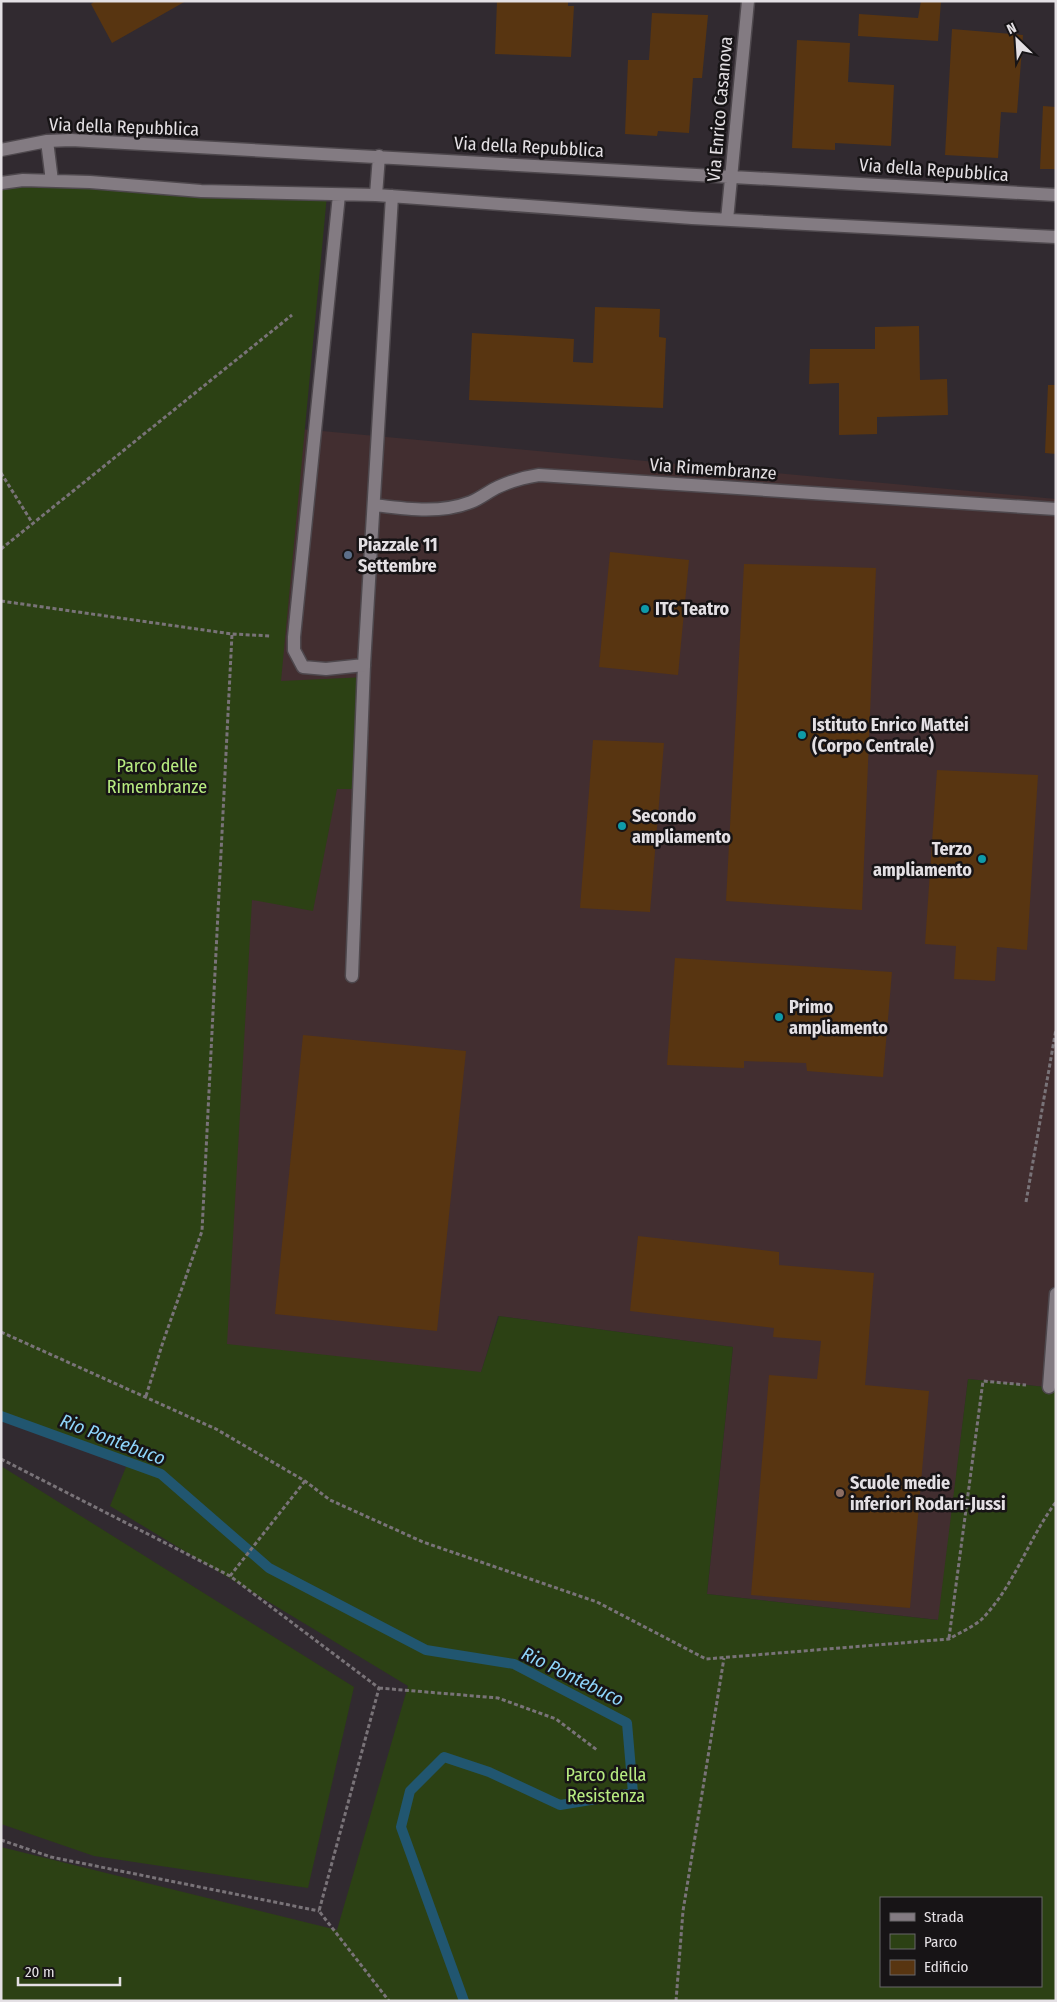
<svg xmlns="http://www.w3.org/2000/svg" width="1057" height="2002" viewBox="0 0 1057 2002" font-family="'Fira Sans Condensed',sans-serif">
  <style>
    .education { fill: #422e30 }
    .green { fill: #2c4114; fill-rule: evenodd }
    .lines { fill: none; stroke-linecap: round; stroke-linejoin: round }
    .stream { stroke: #215670; stroke-width: 10 }
    .building { fill: #583511 }
    .service-casing { stroke: #4e484d; stroke-width: 15 }
    .minor-casing { stroke: #4e484d; stroke-width: 15 }
    .path { stroke: #797378; stroke-width: 3; stroke-dasharray: 4 2.5; stroke-linecap: butt }
    .service { stroke: #837b82; stroke-width: 12 }
    .minor { stroke: #837b82; stroke-width: 12 }
    .service-dot { fill: #5c6f8a; stroke: #171416; stroke-width: 2 }
    .culture-dot { fill: #0f9aa8; stroke: #171416; stroke-width: 2 }
    .education-dot { fill: #8d6e63; stroke: #171416; stroke-width: 2 }
    .labels { text-anchor: middle; stroke-width: 5; stroke-linejoin: round; paint-order: stroke }
    .street-label { font-size: 18px; fill: #e4e0e4; stroke: #171416 }
    .poi-label { font-size: 18px; font-weight: bold; fill: #e4e0e4; stroke: #171416; text-anchor: start }
    .park-label { font-size: 18px; fill: #b8ec81; stroke: #171416 }
    .water-label { font-size: 19px; font-style: italic; fill: #8fd5fb; stroke: #171416 }
  </style>
  <rect width="100%" height="100%" fill="#312a30"/>
  <path class="education" d="M268 426 1056 499V1388L968 1379 939 1620 707 1594 733 1347 498 1316 480 1376 176 1352Z"/>
  <path class="green" d="M1 183 327 195 281 681 367 677 364 789H337L313 911 252 900 227 1344 481 1372 499 1316 733 1347 707 1594 938 1620 968 1379 1056 1388V2001H1V1847L337 1930 408 1686 110 1506 128 1462 1 1416ZM881 1898H1041V1986H881Z
    M1 1466 354 1687 308 1888 94 1856 1 1824Z"/>
  <g class="lines">
    <path class="stream" d="M1 1416 161 1474 269 1568 426 1650 514 1664 627 1723 633 1793 560 1805 489 1772 444 1757 410 1791 401 1827 464 2001"/>
  </g>
  <path class="building" d="M95 1H186L112 43 91 4Z
    M497 1H568V6H574L571 57 495 54Z
    M921 1H941L938 41 858 36 859 14 918 18Z
    M652 13 708 15 702 78H693L689 133 658 131 657 136 625 134 628 60H649Z
    M952 29 1023 35 1017 113 1001 112 998 158 945 155Z
    M797 40 850 43 848 82 894 85 891 146 835 143V150L792 148Z
    M1043 106 1056 107V169H1040Z
    M595 307 660 309 659 337 666 338 663 408 469 400 472 333 574 339 573 362 593 363Z
    M919 326 920 380 947 379 948 415 877 417V434L839 435V383L809 384 810 349H875V327Z
    M1048 385H1056V454L1045 453Z
    M610 552 689 560 678 675 599 667Z
    M744 564 876 568 862 910 726 901Z
    M593 740 664 743 650 912 580 908Z
    M937 770 1038 775 1027 950 997 947 995 981 954 979 956 946 925 944Z
    M675 958 892 972 883 1077 807 1071 806 1063 744 1061V1068L667 1065Z
    M303 1035 466 1051 437 1331 275 1314Z
    M638 1236 779 1252V1265L874 1273 865 1385 929 1391 910 1608 751 1595 769 1375 817 1379 821 1341 773 1337 774 1328 630 1311Z"/>
  <g class="lines">
    <g class="service-casing">
      <path id="service" d="M352 976 364 665"/>
    </g>
    <g class="minor-casing">
      <path id="minor" d="M47 141 52 181
        M1 150 47 141 71 140 1056 195
        M1 183 23 180 90 182 201 191 376 195 692 218 1056 237
        M339 195 294 637V650L303 667 326 669 364 665 392 196
        M376 195 379 156
        M727 220 748 1
        M375 505C407 509 440 514 471 502 481 498 489 491 498 487 511 481 525 477 539 475L1056 509
        M1049 1387 1056 1294"/>
    </g>
    <path class="path" d="M1 473 33 524
      M1 549 292 315
      M1 601 232 634 271 636
      M1026 1202 1056 1029
      M1 1332 216 1429 305 1481 330 1500 423 1542 597 1602 706 1659 949 1639C959 1633 973 1627 982 1619 1015 1585 1028 1539 1056 1502
      M146 1396 163 1342 202 1231 232 634
      M1 1459 230 1576 379 1688 319 1911 389 2001
      M230 1576 305 1481
      M949 1638 983 1381 1026 1385
      M379 1688 498 1698 556 1719 597 1750
      M1 1840 51 1857 319 1911
      M676 2001 683 1911 724 1658"/>
    <use href="#service" class="service"/>
    <use href="#minor" class="minor"/>
  </g>
  <circle class="service-dot" cx="348" cy="555" r="5"/>
  <g class="culture-dot">
    <circle cx="645" cy="609" r="5"/>
    <circle cx="802" cy="735" r="5"/>
    <circle cx="622" cy="826" r="5"/>
    <circle cx="982" cy="859" r="5"/>
    <circle cx="779" cy="1017" r="5"/>
  </g>
  <circle class="education-dot" cx="840" cy="1493" r="5"/>
  <g class="labels">
    <g class="street-label">
      <text transform="translate(720 109) rotate(-85)" y="6">Via Enrico Casanova</text>
      <text transform="translate(124 127) rotate(2)" y="6">Via della Repubblica</text>
      <text transform="translate(529 147) rotate(3)" y="6">Via della Repubblica</text>
      <text transform="translate(934 170) rotate(4)" y="6">Via della Repubblica</text>
      <text transform="translate(713 469) rotate(4)" y="6">Via Rimembranze</text>
    </g>
    <g class="poi-label">
      <text x="358" y="551">Piazzale 11<tspan x="358" dy="21">Settembre</tspan></text>
      <text x="655" y="615">ITC Teatro</text>
      <text x="812" y="731">Istituto Enrico Mattei<tspan x="812" dy="21">(Corpo Centrale)</tspan></text>
      <text x="632" y="822">Secondo<tspan x="632" dy="21">ampliamento</tspan></text>
      <text x="972" y="855" text-anchor="end">Terzo<tspan x="972" dy="21">ampliamento</tspan></text>
      <text x="789" y="1013">Primo<tspan x="789" dy="21">ampliamento</tspan></text>
      <text x="850" y="1489">Scuole medie<tspan x="850" dy="21">inferiori Rodari-Jussi</tspan></text>
    </g>
    <g class="park-label">
      <text x="157" y="772">Parco delle<tspan x="157" dy="21">Rimembranze</tspan></text>
      <text x="606" y="1781">Parco della<tspan x="606" dy="21">Resistenza</tspan></text>
    </g>
    <g class="water-label">
      <text transform="translate(113 1439) rotate(21)" y="7">Rio Pontebuco</text>
      <text transform="translate(573 1676) rotate(26)" y="7">Rio Pontebuco</text>
    </g>
  </g>
  <rect width="1057" height="2002" fill="none" stroke="#e4e0e4" stroke-width="5"/>
  <rect x="880" y="1897" width="162" height="90" fill="#171416" stroke="#696668"/>
  <rect x="890" y="1913" width="25" height="8" fill="#837b82" stroke="#696668"/>
  <text x="924" y="1922" font-size="15" fill="#e4e0e4">Strada</text>
  <rect x="890" y="1934" width="25" height="15" fill="#2c4114" stroke="#696668"/>
  <text x="924" y="1947" font-size="15" fill="#e4e0e4">Parco</text>
  <rect x="890" y="1960" width="25" height="15" fill="#583511" stroke="#696668"/>
  <text x="924" y="1972" font-size="15" fill="#e4e0e4">Edificio</text>
  <g transform="translate(1017 40) rotate(335)" stroke="#171416" stroke-width="4" paint-order="stroke">
  <path d="M0-4L9 19L0 12L-9 19Z" fill="#e4e0e4"/>
  <text y="-8" font-size="14" font-weight="bold" text-anchor="middle" fill="#e4e0e4">N</text>
  </g>
  <path d="M18 1977v8h102v-8" fill="none" stroke="#e4e0e4" stroke-width="2.5"/>
  <text x="25" y="1977" font-size="15" fill="#e4e0e4" stroke="#171416" stroke-width="4" paint-order="stroke">20 m</text>
</svg>
